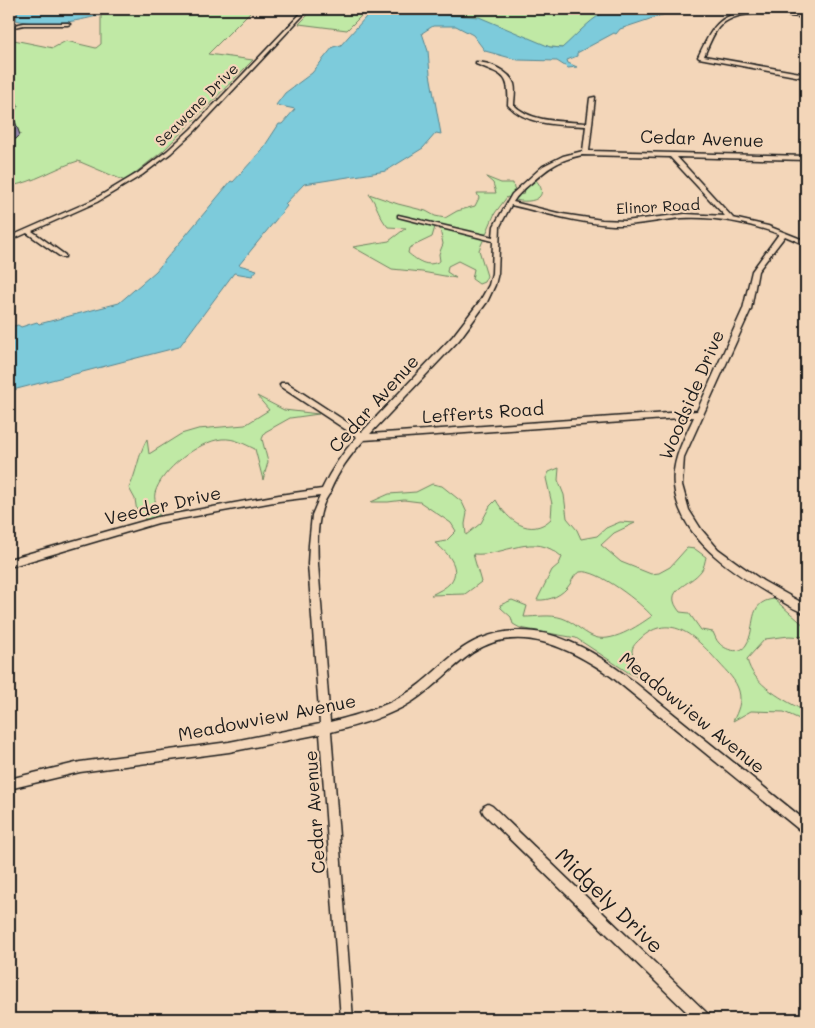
<svg xmlns="http://www.w3.org/2000/svg" width="815" height="1028" viewBox="0 0 815 1028" font-family="Mali,sans-serif">
  <style>
    .green { fill: #c0e9a5; stroke: #6e8260; fill-rule: evenodd }
    .water { fill: #7dcbdb; stroke: #56858f }
    .lines { fill: none; stroke-linecap: round; stroke-linejoin: round }
    .street-casing { stroke: #1c1c1c; stroke-width: 3 }
    .street { fill: #f3d6b9; fill-rule: evenodd }
    .shaded-wall { fill: #9388aa; stroke: #1c1c1c }
    .building { fill: #d2c2f3; stroke: #1c1c1c }
    .labels { text-anchor: middle; stroke-width: 4.5; stroke-linejoin: round; paint-order: stroke }
    .far-street-label { font-size: 15px; fill: #1c1c1c; stroke: #f3d6b9 }
    .street-label { font-size: 18px; fill: #1c1c1c; stroke: #f3d6b9 }
    .near-street-label { font-size: 21px; fill: #1c1c1c; stroke: #f3d6b9 }
  </style>
  <rect width="100%" height="100%" fill="#f3d6b9"/>
  <filter id="ink" filterUnits="userSpaceOnUse"><feTurbulence type="fractalNoise" baseFrequency=".02" numOctaves="2"/><feDisplacementMap in="SourceGraphic" scale="10" xChannelSelector="R" yChannelSelector="G"/><feConvolveMatrix kernelMatrix="1 2 1 2 8 2 1 2 1" color-interpolation-filters="sRGB"/></filter>
  <g filter="url(#ink)">
    <path class="green" d="M101 9H253L208 54 253 60 163 151 125 181 78 161C54 168 34 183 9 186V39L53 48 66 41 96 48 101 44Z
      M314 9H335L364 13 347 30 299 24Z
      M448 9H612L584 29 563 48 550 47 442 14Z
      M486 177 501 183H513L514 189 522 195 529 184 535 179C555 201 524 206 507 197L495 213 479 250 487 276 484 282 479 284 472 279 474 269 458 261 448 266 447 272 456 278 422 272 392 269 353 247 389 241 406 228 388 227C379 217 377 204 369 194L398 204 426 211 435 216 445 218 457 211 475 206 479 198 477 193H496L493 183ZM439 224 443 244 439 254 440 261C427 268 418 261 408 253L409 248 432 237 435 227Z
      M257 396 284 410 319 414 290 418 265 432 262 439 268 462 263 480 255 449C244 444 235 438 222 439 199 441 161 470 155 493 153 501 160 514 161 523L145 519 137 512 135 499 129 488C137 472 138 455 147 439L149 454 181 434 198 429 245 425 269 410Z
      M559 468 558 480 564 495 567 518 577 530 581 539 597 536 606 528 620 522 635 523 614 533 601 545 621 562 651 574 659 573 670 567 687 548 695 549 706 557C705 561 704 568 701 571 690 586 661 589 680 612L689 613 701 630 713 632C715 636 716 640 719 643 725 650 740 655 746 645 757 628 746 602 774 599L806 627V637L789 636 765 639 747 659C753 686 785 700 806 712V722L784 712 751 711 733 721C738 711 742 702 739 691 736 680 727 672 719 663 698 639 671 610 640 639 636 643 632 646 632 652 634 661 641 671 645 680L629 673 576 638 520 628 513 624 511 617 501 608 500 605 512 600 527 606 524 617C536 617 550 614 562 618 574 622 581 631 592 636 610 645 638 626 652 616 642 604 597 568 580 572 574 574 573 579 570 584 563 595 550 601 537 600L552 570 559 564 562 557C533 530 505 557 473 554L481 582 465 594 431 595C437 592 446 588 451 582 462 567 446 551 435 543L446 541 456 531 451 523 420 502 404 500 388 502H371L389 494 416 492 432 484 442 486 462 502 467 513 465 524 466 535 481 523 490 506 496 500C507 520 530 539 551 519L552 504 546 478 549 472Z"/>
    <path class="water" d="M18 9H101L100 15C77 22 41 27 16 20Z
      M373 9H448L443 14 479 17 550 47 562 48C577 35 593 15 612 9H680L620 29 616 34 614 33 577 53V56L567 60 568 63 577 67 568 68 557 61 518 60 485 51 473 35 456 26H433L422 33 428 51 430 74 441 134 436 133 423 148 386 171 304 184 285 204 287 206 239 265 257 270 252 276 234 273 179 347 9 391V327L18 325 21 327 37 322 39 324 119 303 156 271 231 181 233 182 262 150 279 124H282L295 109 276 105 285 93 312 73 333 47 341 45Z"/>
    <g class="lines">
      <g class="street-casing">
        <path id="street" d="M305 9H309L195 131 171 153 142 175 97 202 32 231 65 255V257H61L27 233 9 241V237L93 200 138 173 167 151 191 129Z
          M760 11 806 16V18C781 15 737 6 718 28 712 36 708 47 704 56L806 74V78L699 58 698 57C715 22 719 13 760 11Z
          M24 23H68L70 24 68 25H24L9 28V26Z
          M476 62C488 62 510 71 514 84 516 91 514 98 514 105 532 123 563 121 587 123L590 98 595 97 589 151 806 156V160L677 157 733 218 768 226 806 241V245L785 236 758 271 751 309 684 457 682 485 689 510 701 529 718 549 740 565 763 581 806 605V614C795 610 783 602 773 596 731 571 680 539 674 486 671 461 684 439 694 417L364 440C350 455 338 472 330 491L331 492C316 508 317 543 318 564L330 722C362 714 394 705 420 684 439 669 457 648 480 639 508 627 541 629 568 641 607 657 639 686 671 712 716 748 761 785 806 821V834L802 832 612 677C572 649 519 621 472 653 451 668 434 687 413 701 388 717 359 725 331 732L353 1019H341L320 734 229 752 80 772 9 789V779L80 762 229 742 320 724 308 564 309 545 312 515 320 496 279 501 158 523 9 567V559L158 517 279 495 322 489C331 470 343 452 357 437L281 387 280 385 281 383H287L362 432 453 336 480 301 489 285 492 273 493 241 398 217V215L493 237 494 226 512 194 543 166 563 156 583 151 586 126C561 125 527 126 508 105 510 74 503 75 476 64ZM582 155 670 157 725 216 685 214 625 221 602 220 562 214 513 202C517 195 523 190 530 184 548 168 558 160 582 155ZM511 205C545 213 578 223 613 225 636 226 659 220 682 218 715 216 748 223 779 234L752 271 743 309 697 411 370 434 459 340 487 302 495 285 498 273 500 226Z
          M488 804 492 806 708 1014 709 1019H694L484 814 482 810 484 806Z"/>
      </g>
      <use href="#street" class="street"/>
    </g>
    <path class="shaded-wall" d="M13 92 18 107 9 117V97Z
      M15 121 20 135 16 139 9 141V125Z"/>
    <path class="building" d="M9 92H13L9 97Z
      M9 112 15 121 11 125H9Z"/>
  </g>
  <g class="labels">
    <g class="far-street-label">
      <text transform="translate(197 105) rotate(-45)" y="5">Seawane Drive</text>
      <text transform="translate(658 207) rotate(-3)" y="5">Elinor Road</text>
    </g>
    <g class="street-label">
      <text transform="translate(702 139) rotate(2)" y="6">Cedar Avenue</text>
      <text transform="translate(692 395) rotate(-67)" y="6">Woodside Drive</text>
      <text transform="translate(374 404) rotate(-48)" y="6">Cedar Avenue</text>
      <text transform="translate(483 413) rotate(-4)" y="6">Lefferts Road</text>
      <text transform="translate(163 506) rotate(-13)" y="6">Veeder Drive</text>
      <text transform="translate(692 713) rotate(39)" y="6">Meadowview Avenue</text>
      <text transform="translate(267 718) rotate(-11)" y="6">Meadowview Avenue</text>
      <text transform="translate(315 812) rotate(-94)" y="6">Cedar Avenue</text>
    </g>
    <g class="near-street-label">
      <text transform="translate(609 901) rotate(44)" y="7">Midgely Drive</text>
    </g>
  </g>
  <rect width="815" height="1028" fill="none" stroke="#f3d6b9" stroke-width="30"/>
  <rect x="15" y="15" width="785" height="998" fill="none" stroke="#1c1c1c" stroke-width="2" filter="url(#ink)"/>
</svg>
